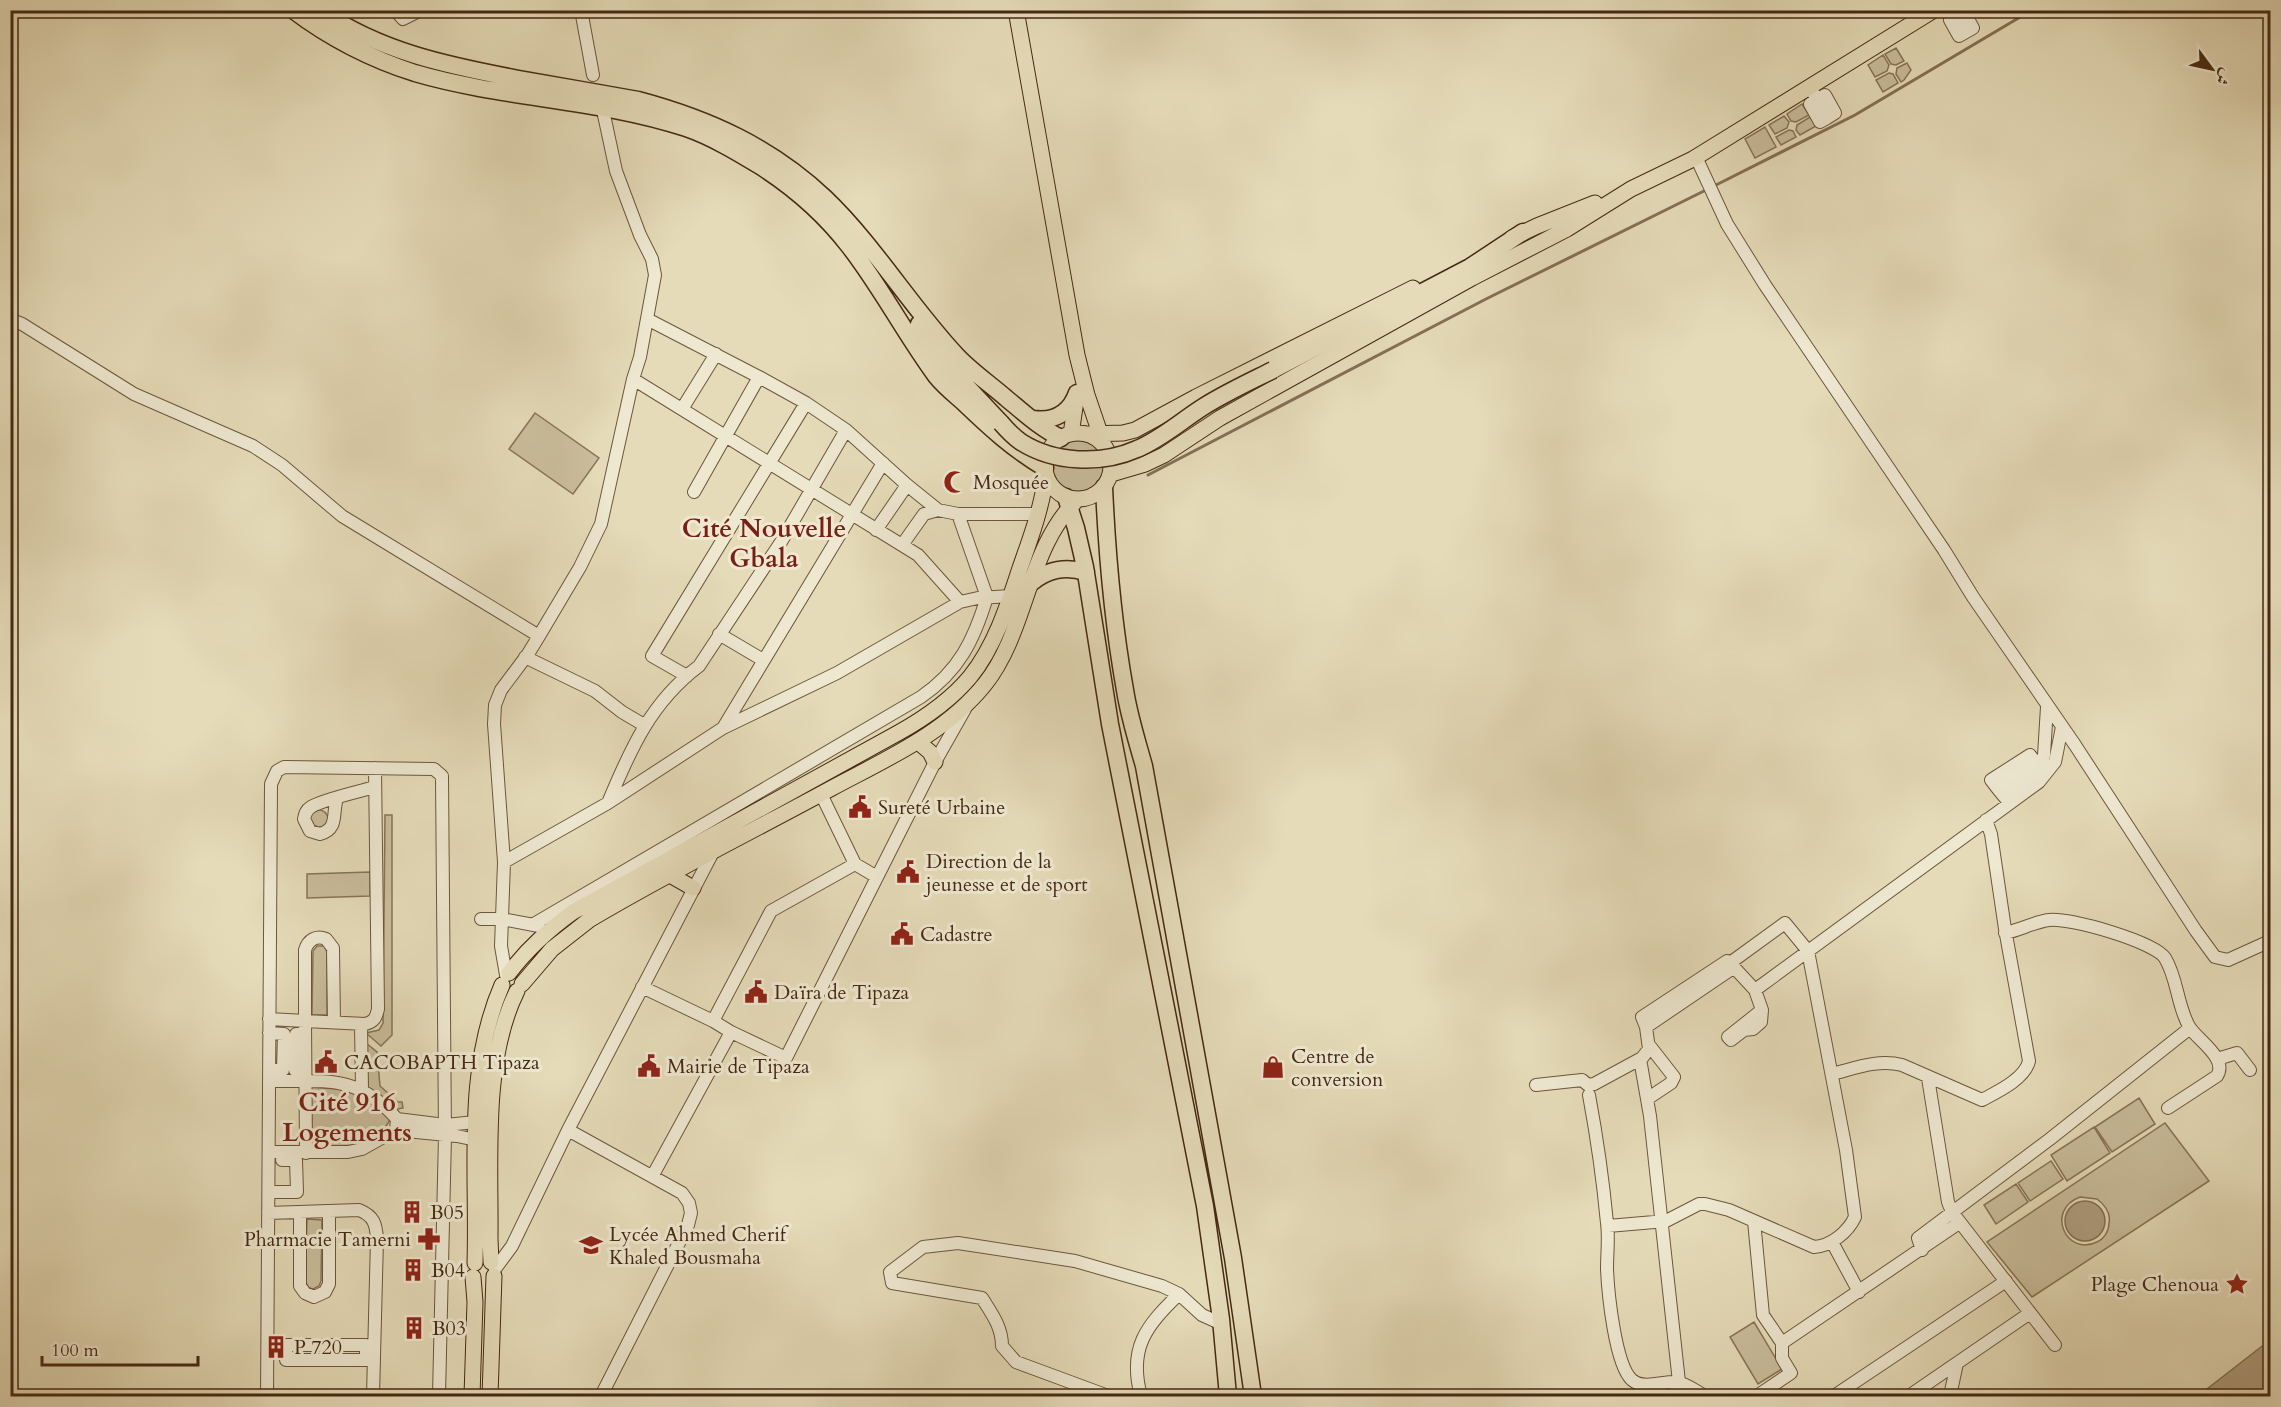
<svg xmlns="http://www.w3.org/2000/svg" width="2281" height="1407" viewBox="0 0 2281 1407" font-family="Cardo,Amiri,serif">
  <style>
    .green { fill: #cabd9c; stroke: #887357; stroke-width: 1.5; fill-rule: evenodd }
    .water { fill: #af9e80; stroke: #856f54; stroke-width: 1.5 }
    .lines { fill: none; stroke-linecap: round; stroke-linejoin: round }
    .stream { stroke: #856f54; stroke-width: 3 }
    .minor-casing { stroke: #6d563c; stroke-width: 14 }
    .major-casing { stroke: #452912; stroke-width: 17 }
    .highway-casing { stroke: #452912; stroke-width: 19 }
    .minor { stroke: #eee8d1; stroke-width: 12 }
    .major { stroke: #e5dbb8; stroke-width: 15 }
    .highway { stroke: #e5dbb8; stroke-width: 16 }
    .highway-bridge-casing { stroke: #452912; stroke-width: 19; stroke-linecap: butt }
    .highway-bridge { stroke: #e5dbb8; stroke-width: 16 }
    .labels { text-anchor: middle; stroke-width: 6; stroke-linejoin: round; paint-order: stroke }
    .poi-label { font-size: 20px; fill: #452912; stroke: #eee8d1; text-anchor: start }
    .district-label { font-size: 26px; font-weight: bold; fill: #7a1f14; stroke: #eee8d1 }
  </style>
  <rect width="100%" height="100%" fill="#e5dbb8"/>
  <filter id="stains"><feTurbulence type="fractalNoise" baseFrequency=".00333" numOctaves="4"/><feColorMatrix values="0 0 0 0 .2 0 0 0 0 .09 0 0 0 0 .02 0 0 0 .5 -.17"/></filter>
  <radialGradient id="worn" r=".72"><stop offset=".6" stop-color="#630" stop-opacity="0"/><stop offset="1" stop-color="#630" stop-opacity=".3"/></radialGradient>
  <path class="green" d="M1896 48 1904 61 1896 65 1891 64 1885 54Z
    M1883 55 1889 65 1887 71 1875 77 1868 65Z
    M1907 63 1911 70 1904 80 1901 82 1896 74 1897 68Z
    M1889 73 1893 74 1898 83 1883 92 1876 80Z
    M1802 104 1809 115 1796 122 1791 121 1787 114Z
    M1784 116 1789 122 1787 128 1775 134 1769 125Z
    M1810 117 1816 126 1800 135 1796 130 1797 125Z
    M1765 127 1776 147 1755 158 1745 139Z
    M1789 130 1793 131 1796 137 1781 145 1776 137Z
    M535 413 599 458 573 494 509 449Z
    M1052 466a27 27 0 1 1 54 0a27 27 0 1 1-54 0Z
    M310 819a9 9 0 1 1 18 0a9 9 0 1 1-18 0Z
    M385 815H392V1035L381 1046 366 1033 379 1030 383 1023Z
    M370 872V896L307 898V874Z
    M317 946H324L327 952V1015H312L313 951Z
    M366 1043 377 1052 380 1086 398 1102H402L403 1108 398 1109 368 1088Z
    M311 1087 351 1090 391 1116C389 1125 384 1128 377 1134 354 1150 339 1147 312 1145Z
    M2139 1098 2155 1124 2112 1152 2095 1127Z
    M2165 1123 2209 1181 2032 1297 1987 1242ZM2080 1197 2097 1199C2105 1205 2111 1213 2109 1223 2109 1231 2104 1239 2097 1242 2066 1257 2045 1210 2080 1197Z
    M2094 1127 2110 1153 2067 1181 2051 1155Z
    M2051 1161 2063 1179 2030 1201 2018 1183Z
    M2016 1184 2028 1202 1996 1224 1984 1205Z
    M307 1219 322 1220 321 1281 319 1286 313 1289 309 1288 305 1282Z
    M1754 1322 1782 1369 1758 1384 1730 1337Z"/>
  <path class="water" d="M2065 1221a20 20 0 1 1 40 0a20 20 0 1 1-40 0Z
    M2270 1340V1396H2198Z"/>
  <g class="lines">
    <path class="stream" d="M1714 186 1855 115 2032 10
      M1148 475 1486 299 1708 189"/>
    <g class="minor-casing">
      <path id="minor" d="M395 10 403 19 421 10
        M581 10 593 75
        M1954 10 1966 32 1959 36 1950 20 1964 12 1973 28 1966 32
        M1810 87 1827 118 1820 122 1810 104 1825 95 1835 113 1827 118
        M1696 157 1727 224 1765 285 1944 550 1973 597 2075 745 2196 931 2215 957 2228 960 2270 941
        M10 319 22 324 134 394 253 446 282 465 342 516 539 636
        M647 319 759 377 806 403 846 430 907 485 938 510 958 514H1039
        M633 379 918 555 960 602
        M682 409 716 354
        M694 492 759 377
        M876 530 907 485
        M902 545 924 514 938 510
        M719 634 763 660
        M525 657 595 691 622 712 644 725
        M687 676 652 656 806 403
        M723 728 883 463
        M2039 774 2044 755 2047 707
        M1998 788 2035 760
        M2003 795 2032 773 2036 763 2030 755 1991 780C1997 788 2003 796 2010 803
        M337 798C332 813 339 829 320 834L310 831 304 819C305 814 306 810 311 807 321 800 361 791 375 787
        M608 803C630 750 651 702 699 666L781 542 846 430
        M504 862 608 803 723 728 837 673 960 602 978 598 1011 596
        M855 864 877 877
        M481 919H502L539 926
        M534 924 921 697C959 671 974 640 987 597L958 514
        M2005 933C2020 930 2034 922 2049 920 2069 917 2155 942 2165 958 2178 979 2177 1007 2190 1028 2199 1041 2228 1059 2217 1076L2168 1108
        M1730 963 1755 990 2039 782 2055 762 2062 727
        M506 975 501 946 504 862 494 724 495 705 501 690 528 654 539 636 580 567 601 524 633 379 640 357 655 275 652 259 640 235 616 171 604 115
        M642 987 713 1021
        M1755 990 1762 1010 1761 1022 1753 1029 1744 1030 1731 1040 1728 1037 1762 1010
        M269 1019 305 1021 306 1153
        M334 1022 333 948 326 939C316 935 308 940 305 950V1021L365 1024C374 1022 376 1018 378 1009L375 768
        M361 1024 362 1090
        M731 1032 713 1021 771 911 855 864 821 794
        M1640 1059 1650 1116 1679 1382 1674 1396
        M2217 1059 2237 1053 2250 1070
        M269 1070H283L284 1034 269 1033
        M305 1071 295 1070 296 1034H305
        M1832 1074C1856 1068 1878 1059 1902 1065L1982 1100C1997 1092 2025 1079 2029 1061L2005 929 1991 834 1986 820
        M1928 1078 1948 1202 1952 1212 2055 1345
        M1536 1085 1582 1080 1588 1085 1594 1084 1642 1058 1649 1049 1646 1027 1733 968
        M1589 1095C1597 1138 1603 1180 1607 1223 1609 1238 1607 1254 1607 1269 1608 1292 1615 1365 1632 1380 1644 1390 1663 1381 1676 1382 1686 1383 1697 1392 1705 1396
        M1647 1099 1671 1083 1674 1077 1649 1045
        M397 1119 445 1125 476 1122
        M396 1130 457 1136 476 1140
        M568 1130 713 852
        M269 1152H348L362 1149 396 1130 397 1119C356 1073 325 1082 269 1081
        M653 1175 731 1032 786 1058 935 762 965 709
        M269 1192H297L296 1160H282
        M300 1212V1286L305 1293 314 1297 325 1292 329 1284V1211
        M268 1213 359 1210C374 1216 376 1224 377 1239L373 1396
        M1754 1221 1763 1315 1782 1343
        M1608 1226 1666 1221 1699 1204H1705L1729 1210 1814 1247C1831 1246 1848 1232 1855 1217L1846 1150 1808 951 1785 923 1730 963 1727 961 1642 1017 1646 1027
        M1832 1242 1859 1292
        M1922 1250 1918 1238 2050 1139 2190 1028
        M495 1269 512 1246 568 1130 682 1193 689 1203 691 1213 688 1225 601 1396
        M366 1352V1360H286V1345H366V1352H373
        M267 1396 271 784 277 771 284 767 434 769 442 776 445 1135 439 1396
        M1108 1396 1016 1362 1002 1346C1002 1327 992 1314 982 1298L892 1283 890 1272 923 1247 958 1243 1075 1261 1162 1286 1179 1294 1202 1315 1222 1324
        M1141 1396C1128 1348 1146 1326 1179 1294
        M1757 1396 1791 1373 1782 1358V1343L1959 1223
        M1834 1396 2006 1281
        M1909 1396 2030 1313
        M1950 1396 1957 1363"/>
    </g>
    <g class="major-casing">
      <path id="major" d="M1016 10 1077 355 1087 395 1103 442
        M1512 238 1537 226 1595 203
        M1045 466a33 33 0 1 1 66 0a33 33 0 1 1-66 0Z
        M1071 434 1077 394
        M1089 434 1123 433 1135 430 1196 397 1413 288
        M1111 474 1145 464 1164 455 1220 418 1472 278 1567 229 1631 189 1693 159 1934 10
        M918 742 930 752 935 762
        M670 875 693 888
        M509 973C528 948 548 930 573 912L898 733C925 718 950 701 970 677 995 646 1008 605 1020 568 1031 537 1042 507 1046 475
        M522 984 552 949 589 920C668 873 751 832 832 788 886 759 946 733 985 684 1028 630 1027 547 1078 499
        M491 1262 490 1239C491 1161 482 1061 517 991
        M475 1263C478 1170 464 1072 502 985
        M472 1396 475 1302 473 1277
        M490 1396 494 1276"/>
    </g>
    <g class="highway-casing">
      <path id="highway" d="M293 10C330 38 371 59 415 73 504 99 598 99 686 128 712 137 737 152 760 166 793 187 825 215 849 246 881 287 905 334 936 376 944 386 954 394 963 402 989 427 1014 450 1045 468
        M320 10C380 52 450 66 519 79 559 86 598 93 638 100 709 119 771 147 825 198 875 246 910 306 957 356 971 371 990 384 1006 398 1023 412 1041 429 1061 438
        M919 336 941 359 919 324
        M941 359 1001 423
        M1273 370 1470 267 1523 232
        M1033 419C1054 422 1070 413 1077 393
        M1104 487C1107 555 1113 623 1125 690 1129 716 1137 741 1144 766L1233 1258 1253 1396
        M1066 497 1076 528 1085 567 1110 724 1205 1206 1221 1319 1228 1396
        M1031 583C1048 569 1065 566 1086 572"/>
    </g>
    <use href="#minor" class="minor"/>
    <use href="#major" class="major"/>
    <use href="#highway" class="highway"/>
    <g class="highway-bridge-casing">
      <path id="highway-bridge" d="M1001 423C1007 430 1014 437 1021 442 1054 463 1101 465 1137 449 1161 439 1181 421 1203 407 1225 393 1249 382 1273 370"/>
    </g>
    <use href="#highway-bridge" class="highway-bridge"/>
  </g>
  <defs>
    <g id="mosque-bare" transform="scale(1.8)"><path d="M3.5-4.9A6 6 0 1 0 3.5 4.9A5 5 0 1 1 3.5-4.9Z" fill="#8f2418" stroke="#eee8d1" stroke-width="2.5" paint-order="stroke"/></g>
    <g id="civic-bare" transform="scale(1.8)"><path d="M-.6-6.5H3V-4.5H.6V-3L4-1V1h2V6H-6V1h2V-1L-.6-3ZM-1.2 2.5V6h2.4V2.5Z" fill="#8f2418" stroke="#eee8d1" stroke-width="2.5" paint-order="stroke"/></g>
    <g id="shop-bare" transform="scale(1.8)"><path d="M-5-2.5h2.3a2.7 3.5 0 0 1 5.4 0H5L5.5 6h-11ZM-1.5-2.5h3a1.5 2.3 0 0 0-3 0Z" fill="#8f2418" stroke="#eee8d1" stroke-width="2.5" paint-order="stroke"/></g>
    <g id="building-bare" transform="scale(1.8)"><path d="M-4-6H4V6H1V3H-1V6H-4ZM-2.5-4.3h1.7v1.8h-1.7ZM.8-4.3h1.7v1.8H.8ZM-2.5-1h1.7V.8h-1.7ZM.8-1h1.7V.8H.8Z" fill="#8f2418" stroke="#eee8d1" stroke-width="2.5" paint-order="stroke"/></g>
    <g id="pharmacy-bare" transform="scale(1.8)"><path d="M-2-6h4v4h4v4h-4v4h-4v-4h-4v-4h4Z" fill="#8f2418" stroke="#eee8d1" stroke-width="2.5" paint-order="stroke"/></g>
    <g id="school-bare" transform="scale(1.8)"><path d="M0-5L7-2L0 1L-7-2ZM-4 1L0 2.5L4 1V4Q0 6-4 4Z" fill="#8f2418" stroke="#eee8d1" stroke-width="2.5" paint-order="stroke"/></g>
    <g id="sight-bare" transform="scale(1.8)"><path d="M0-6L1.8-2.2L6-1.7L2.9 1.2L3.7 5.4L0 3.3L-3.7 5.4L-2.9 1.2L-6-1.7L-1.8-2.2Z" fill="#8f2418" stroke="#eee8d1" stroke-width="2.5" paint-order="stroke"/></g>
  </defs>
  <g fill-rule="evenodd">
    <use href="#mosque-bare" x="955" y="482"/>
    <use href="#civic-bare" x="860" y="807"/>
    <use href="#civic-bare" x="908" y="872"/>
    <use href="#civic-bare" x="902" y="934"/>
    <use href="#civic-bare" x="756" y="992"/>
    <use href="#civic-bare" x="326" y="1062"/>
    <use href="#civic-bare" x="649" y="1066"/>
    <use href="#shop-bare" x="1273" y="1067"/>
    <use href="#building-bare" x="412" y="1212"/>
    <use href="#pharmacy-bare" x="429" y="1239"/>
    <use href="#school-bare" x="591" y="1245"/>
    <use href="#building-bare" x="413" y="1270"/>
    <use href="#sight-bare" x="2237" y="1284"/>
    <use href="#building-bare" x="414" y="1328"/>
    <use href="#building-bare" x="276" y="1347"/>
  </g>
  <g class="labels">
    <g class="poi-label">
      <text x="973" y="489">Mosquée</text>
      <text x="878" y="814">Sureté Urbaine</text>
      <text x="926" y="868">Direction de la<tspan x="926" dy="23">jeunesse et de sport</tspan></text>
      <text x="920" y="941">Cadastre</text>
      <text x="774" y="999">Daïra de Tipaza</text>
      <text x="1291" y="1063">Centre de<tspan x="1291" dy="23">conversion</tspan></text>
      <text x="344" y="1069">CACOBAPTH Tipaza</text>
      <text x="667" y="1073">Mairie de Tipaza</text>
      <text x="430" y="1219">B05</text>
      <text x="609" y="1241">Lycée Ahmed Cherif<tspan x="609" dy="23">Khaled Bousmaha</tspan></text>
      <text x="411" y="1246" text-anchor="end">Pharmacie Tamerni</text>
      <text x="431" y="1277">B04</text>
      <text x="2219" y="1291" text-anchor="end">Plage Chenoua</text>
      <text x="432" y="1335">B03</text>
      <text x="294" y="1354">P 720</text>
    </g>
    <g class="district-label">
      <text x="764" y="537">Cité Nouvelle<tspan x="764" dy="30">Gbala</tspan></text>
      <text x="347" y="1111">Cité 916<tspan x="347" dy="30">Logements</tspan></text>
    </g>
  </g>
  <rect width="2281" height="1407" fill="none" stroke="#e5dbb8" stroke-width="36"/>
  <rect x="12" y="12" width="2257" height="1383" fill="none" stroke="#452912" stroke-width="3"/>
  <rect x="18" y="18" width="2245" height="1371" fill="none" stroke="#452912" stroke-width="1.5"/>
  <g transform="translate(2212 69) rotate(123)" stroke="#eee8d1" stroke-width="4.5" paint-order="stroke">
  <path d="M0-4.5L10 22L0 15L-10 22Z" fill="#452912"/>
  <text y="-9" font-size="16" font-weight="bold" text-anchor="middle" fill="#452912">ش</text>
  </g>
  <path d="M42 1356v9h156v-9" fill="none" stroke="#452912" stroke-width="3"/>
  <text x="51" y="1356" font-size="18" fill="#452912" stroke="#eee8d1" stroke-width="4.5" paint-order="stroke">100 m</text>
  <rect width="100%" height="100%" filter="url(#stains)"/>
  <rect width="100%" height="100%" fill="url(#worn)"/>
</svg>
